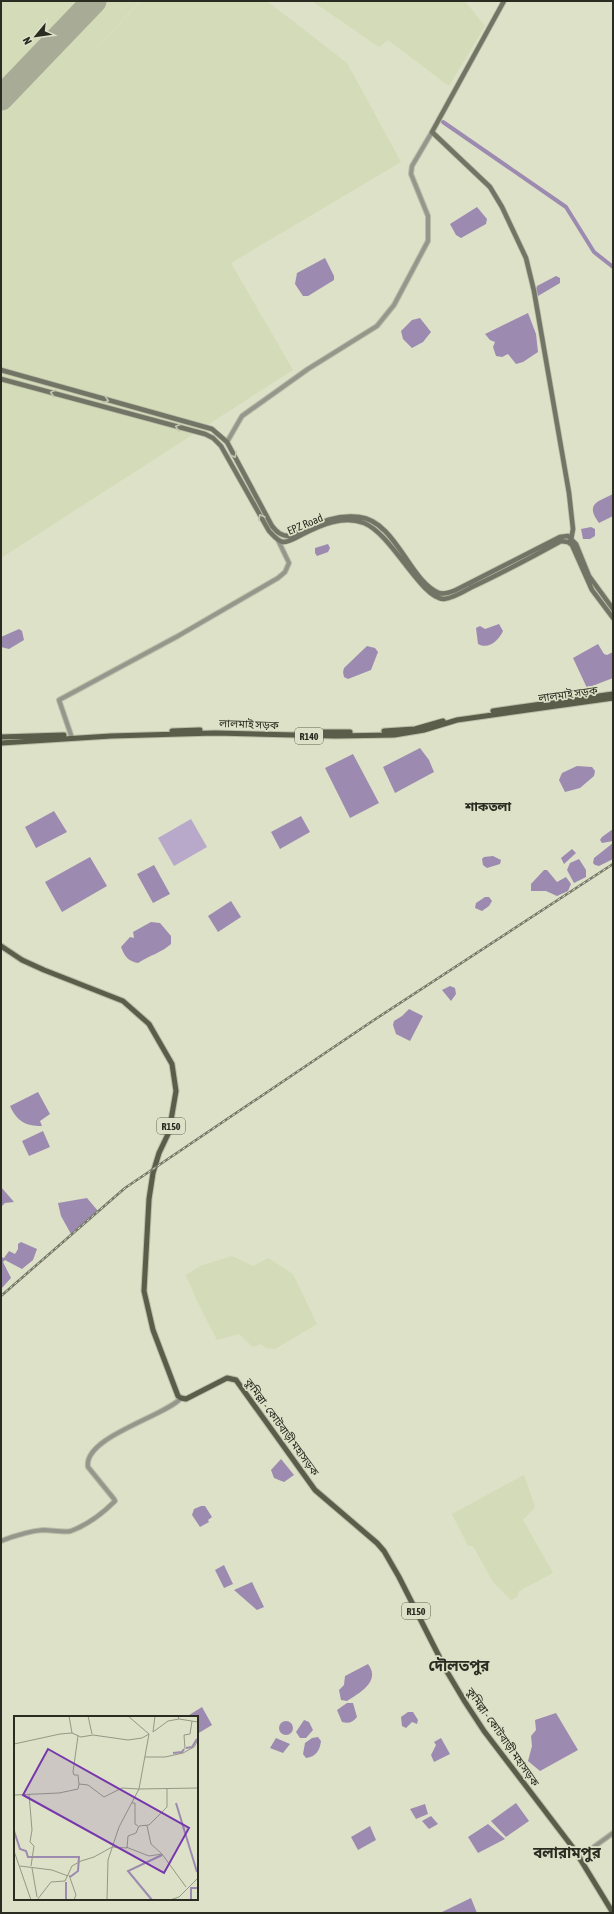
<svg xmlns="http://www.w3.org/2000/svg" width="614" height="1914" viewBox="0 0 614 1914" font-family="'Asap Condensed','Noto Sans Bengali',sans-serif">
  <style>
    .built { fill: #d4dbb8 }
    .green { fill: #b8a9ca }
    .water { fill: #9c8ab1 }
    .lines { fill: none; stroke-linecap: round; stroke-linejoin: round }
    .canal { stroke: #9c8ab1; stroke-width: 4 }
    .runway { stroke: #a8ac97; stroke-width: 25 }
    .tertiary-casing { stroke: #b8bda6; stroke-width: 6 }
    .secondary-casing { stroke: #b8bda6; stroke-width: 6 }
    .primary-casing { stroke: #b8bda6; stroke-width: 7 }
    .tertiary { stroke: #95978c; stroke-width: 4 }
    .secondary { stroke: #727565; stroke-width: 4.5 }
    .primary { stroke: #5a5d49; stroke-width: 5 }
    .rail-casing { stroke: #757867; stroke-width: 2.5 }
    .rail { stroke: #dce1c7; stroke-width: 1; stroke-dasharray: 3; stroke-linecap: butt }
    .oneway { stroke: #c2c6ae }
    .labels { text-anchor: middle; stroke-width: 3.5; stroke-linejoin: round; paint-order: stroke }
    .shield { fill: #dce1c7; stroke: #5f6253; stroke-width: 1 }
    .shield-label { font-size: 10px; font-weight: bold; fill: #2a2b21 }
    .street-label { font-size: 11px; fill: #2a2b21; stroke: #dce1c7 }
    .quarter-label { font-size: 13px; font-weight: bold; fill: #2a2b21; stroke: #dce1c7 }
    .district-label { font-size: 15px; font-weight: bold; fill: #2a2b21; stroke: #dce1c7 }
    .inset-river { fill: none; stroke: #9c8ab1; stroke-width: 2 }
    .inset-road { fill: none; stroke: #959885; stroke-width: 1 }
    .view { fill: #7737ac; fill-opacity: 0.15; stroke: #7737ac; stroke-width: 2 }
    .inset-edge { fill: none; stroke: #2a2b21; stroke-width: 2 }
  </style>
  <rect width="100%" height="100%" fill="#dce1c7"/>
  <path class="built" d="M1 1H140L58 90 141 1H267L347 63 401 162 231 263 293 370 1 558Z
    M312 1H465L485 26 449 86 388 40 379 47Z
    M232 1256 253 1266 268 1258 293 1274 317 1324 275 1349 266 1348 261 1344 253 1347 239 1334 217 1340 196 1299 186 1275 200 1266Z
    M524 1475 535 1507 523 1520 553 1573 519 1591 517 1597 511 1600 493 1582 473 1546H468L452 1514Z"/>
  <path class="green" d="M191 819 207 847 174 866 158 838Z"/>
  <path class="water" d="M477 207 487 219 486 224 461 238 456 235 450 224Z
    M325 258 334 276V280L308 296H303L295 284 297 273Z
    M556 276 560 278V283L538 296 536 289 537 286Z
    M528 313 536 334 538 352 523 362 516 364 508 354 502 357 496 356 493 347 495 342 490 340 485 334Z
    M420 318 431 332 423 342 412 348 403 339 401 331 412 320Z
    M613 494V516L599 523C585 504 597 502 613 494Z
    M591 527 595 529V536L590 539H583L581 529Z
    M328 544 330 548 328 552 317 556 315 553V548Z
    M499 624 503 631C499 640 489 650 478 644L476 628 480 626 485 629Z
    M19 629 22 631 24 640 9 649 1 647V637Z
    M598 644 604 654 607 655 613 652V678L587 688 573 658Z
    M367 646 375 648 378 652 371 670 348 679 344 677 343 672 344 668Z
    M420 748 429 760 434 772 395 793 383 767Z
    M353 754 379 803 350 818 325 768Z
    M577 766 592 767 595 771 594 776 580 788 565 792 559 780 562 773Z
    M54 811 67 832 36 848 25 827Z
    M301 816 310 832 280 849 271 832Z
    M613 829V841L602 843 600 840 602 837Z
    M613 843V859L599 866 595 865 593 863 594 858Z
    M572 849 576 853 564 864 561 858Z
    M493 856 501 860 500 864 487 868 483 865 482 859 484 857Z
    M90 857 107 886 62 912 45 882Z
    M579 859 586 870V877L574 883 567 870 570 863Z
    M154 865 170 894 153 903 137 874Z
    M544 870H547L557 882 566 877 571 884 568 891 557 896 546 891H531V884Z
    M485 897H489L492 901 489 906 482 911 475 908 476 903Z
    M231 901 241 917 218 932 208 916Z
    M151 922 160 923 171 936V944C161 953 150 955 138 963 128 961 125 957 121 947L130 937 134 938 133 932Z
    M450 986 455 988 456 994 451 1001 442 990Z
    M409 1009 423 1016 410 1041 396 1034 393 1025 394 1021 402 1016Z
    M38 1092 50 1114 40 1121 42 1126C25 1126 17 1121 10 1106Z
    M43 1131 50 1147 29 1156 22 1141Z
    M1 1187 14 1202 5 1203 1 1207Z
    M87 1198 98 1211 71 1234 61 1216 58 1203Z
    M21 1242 37 1249 33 1260 22 1269 5 1260 3 1262 11 1278 1 1289V1257L4 1258 9 1251 15 1254 18 1249V1244Z
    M281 1459 294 1475 284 1482 274 1478 271 1470Z
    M201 1506H205L212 1517 208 1520 209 1522 200 1527 192 1515 194 1509Z
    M224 1565 233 1584 224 1588 215 1570Z
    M252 1582 264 1607 257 1610 234 1590Z
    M368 1664C381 1681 360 1693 347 1701L341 1700 339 1690 344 1685 345 1676Z
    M347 1703H353L357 1717C353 1722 349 1724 342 1722L337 1710Z
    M202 1707 212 1725 197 1734V1717H186Z
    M408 1712H413L418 1720 417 1724 412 1722 406 1728 402 1726 401 1717Z
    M556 1713 578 1750 540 1771 528 1761 532 1746 531 1736 536 1730 535 1720Z
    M304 1720 309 1722 313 1730 306 1738H300L296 1732Z
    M279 1728a7 7 0 1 1 14 0a7 7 0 1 1-14 0Z
    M318 1737 321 1741C320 1750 316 1757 306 1758L303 1754 305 1743 312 1738Z
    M276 1738 290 1744 283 1753 270 1748Z
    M441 1738 450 1754 434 1762 431 1755 436 1745 434 1742Z
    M516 1803 529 1821 506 1837 491 1821Z
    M425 1804 428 1814 416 1819 410 1809Z
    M431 1816 438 1824 429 1829 422 1821Z
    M488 1824 505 1839 478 1853 468 1837Z
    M370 1826 376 1840 358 1850 351 1837Z
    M471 1898 477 1913H440Z"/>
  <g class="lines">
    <path class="canal" d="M443 122 566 207 594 252 613 267"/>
    <path class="runway" d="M1 98 94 1"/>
    <g class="tertiary-casing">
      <path id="tertiary" d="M227 442 242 416 308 369 377 326 394 305 428 241V216L411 174 412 166 432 132
        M72 738 59 700 178 636 278 578 285 572 289 563 278 540
        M1 1541C14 1536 29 1531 43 1530 52 1530 63 1533 71 1531 87 1525 103 1513 115 1501L114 1499 88 1467C83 1437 166 1416 181 1398
        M580 1857 613 1833"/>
    </g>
    <g class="secondary-casing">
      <path id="secondary" d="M504 1 432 132 490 187 502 207 526 258 534 291 569 493 573 529 571 540
        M1 370 212 429 227 442 272 526C277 532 281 536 289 536 313 526 332 514 359 517 396 521 410 582 439 593 445 595 451 592 456 590L560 537 568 536 576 544 589 576 613 609
        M1 379 205 434 213 438 221 446 269 531C273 535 277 541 283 542 290 542 297 537 303 534 321 525 343 515 364 523 392 534 421 599 444 599 453 598 463 592 472 587 502 573 532 557 561 541L568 542 572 545 592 590 613 618"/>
    </g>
    <g class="primary-casing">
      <path id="primary" d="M493 711 613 694
        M172 731 200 730
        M384 731 415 729 443 721
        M320 732H350
        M1 737 64 735
        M1 743 111 736 215 733 336 736 394 735 424 730 457 720 613 698
        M1 946 22 960 44 970 123 1001 149 1024 172 1064 176 1091 169 1132 159 1153 153 1173 149 1199 144 1291 153 1330 178 1396 181 1398 186 1399 227 1378 236 1380 315 1490 377 1543 384 1551 399 1577 446 1670 465 1702 484 1731 574 1849 613 1913"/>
    </g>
    <use href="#tertiary" class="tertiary"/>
    <use href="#secondary" class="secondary"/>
    <use href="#primary" class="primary"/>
    <g class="rail-casing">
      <path id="rail" d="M1 1296 125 1188 374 1020 613 864"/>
    </g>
    <use href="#rail" class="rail"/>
  </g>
  <defs><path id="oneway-chevron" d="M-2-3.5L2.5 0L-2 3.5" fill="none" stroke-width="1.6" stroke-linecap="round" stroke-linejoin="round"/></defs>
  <g class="oneway">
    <use href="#oneway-chevron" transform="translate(53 393) rotate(-165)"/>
    <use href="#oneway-chevron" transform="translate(106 400) rotate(16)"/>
    <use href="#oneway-chevron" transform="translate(178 427) rotate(-164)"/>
    <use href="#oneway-chevron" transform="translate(234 455) rotate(61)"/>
    <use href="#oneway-chevron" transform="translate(261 517) rotate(-119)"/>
  </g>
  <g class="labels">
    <g class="shield">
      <rect x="295" y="728" width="28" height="16" rx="3"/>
      <rect x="157" y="1118" width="28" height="16" rx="3"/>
      <rect x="402" y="1603" width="28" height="16" rx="3"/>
    </g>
    <g class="shield-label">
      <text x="309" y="740">R140</text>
      <text x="171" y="1130">R150</text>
      <text x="416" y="1615">R150</text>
    </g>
    <g class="street-label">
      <text transform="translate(305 524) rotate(-23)" y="4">EPZ Road</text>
      <text transform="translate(568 694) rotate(-8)" y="4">লালমাই সড়ক</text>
      <text transform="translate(249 724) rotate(2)" y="4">লালমাই সড়ক</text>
      <text transform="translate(282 1427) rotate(54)" y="4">কুমিল্লা - কোটবাড়ী মহাসড়ক</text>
      <text transform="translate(503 1737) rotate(55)" y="4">কুমিল্লা - কোটবাড়ী মহাসড়ক</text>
    </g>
    <g class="quarter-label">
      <text x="488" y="811">শাকতলা</text>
    </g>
    <g class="district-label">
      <text x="459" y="1671">দৌলতপুর</text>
      <text x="567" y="1858">বলারামপুর</text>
    </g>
  </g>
  <g transform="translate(14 1716)">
    <rect width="184" height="184" fill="#dce1c7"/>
    <path class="inset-river" d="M172 32 178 31 183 23M159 37 168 36 170 33M162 87 183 156M0 115 6 133 12 135 14 141H65L64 155 56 161M52 184V166M138 184 114 155 148 139M177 184V172H184"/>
    <path class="inset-road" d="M55 0 58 17M74 0 78 18M114 0 135 18M164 0 165 3 184 6M139 16 154 5 165 3M139 16 141 0M64 20 59 56 60 59H64L65 68M0 28 46 18 58 17 67 21 79 19 114 24 128 22 135 18M171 33 170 19 176 18 178 5M131 41H151L169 37 180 31 184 24M125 73 184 72M15 78 18 114 16 126 20 130 17 150M0 79 45 77 64 73 65 68 74 69 90 81 108 72 125 73M118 87H121V108L124 110M133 110 137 128 148 138M112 131 135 140 148 138 172 171M0 135 17 184M6 150 38 154 54 160M18 152 23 181M55 159 62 179 60 184M23 184 37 166 51 165 58 150 67 145 80 141 98 131 113 132 114 120 122 117 125 110 135 109 153 91V72M93 184 94 144 105 111 125 73 135 18M156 184 165 181 184 162"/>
    <path class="view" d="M34 33 175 112 150 157 9 79Z"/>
    <rect width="184" height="184" class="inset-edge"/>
  </g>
  <rect width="614" height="1914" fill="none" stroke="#2a2b21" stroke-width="4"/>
  <g transform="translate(36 36) rotate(241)" stroke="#dce1c7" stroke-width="3" paint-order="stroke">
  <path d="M0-3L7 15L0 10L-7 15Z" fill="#2a2b21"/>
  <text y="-6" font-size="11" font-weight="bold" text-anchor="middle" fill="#2a2b21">N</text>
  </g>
</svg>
